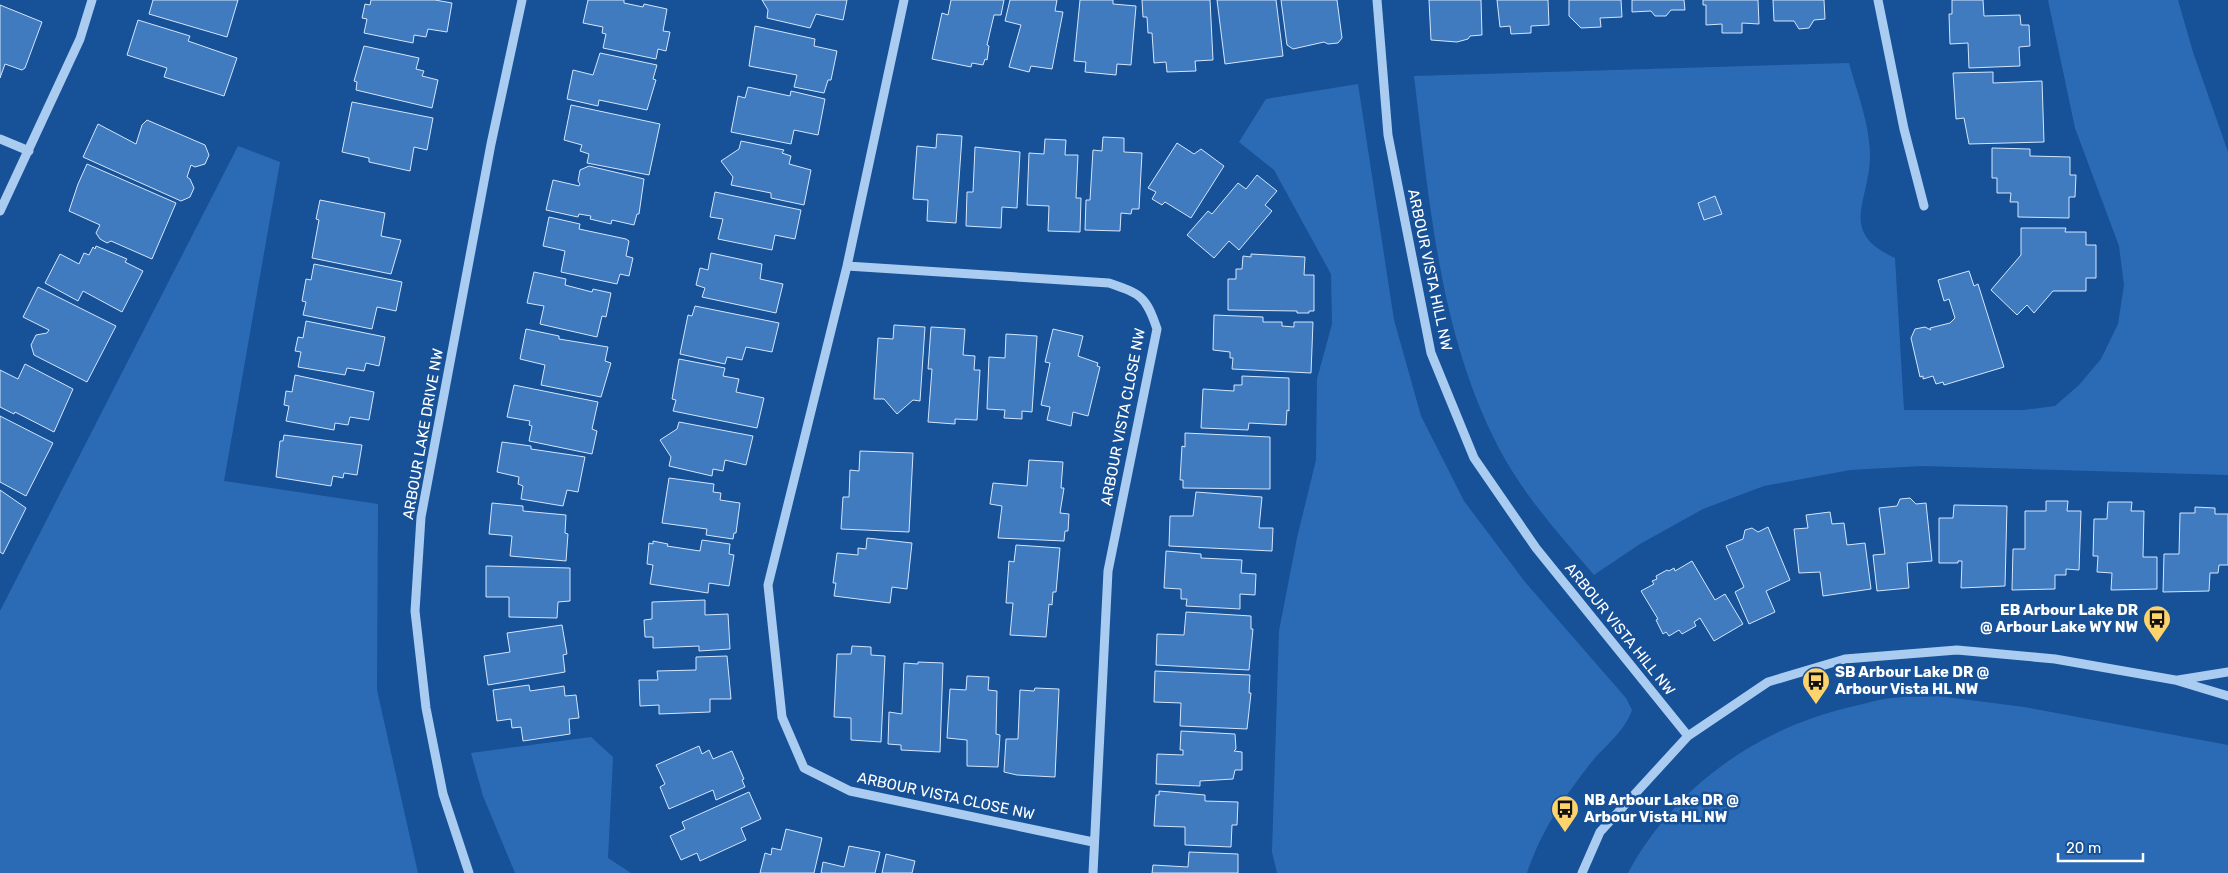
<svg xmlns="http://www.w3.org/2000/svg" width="2228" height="873" viewBox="0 0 2228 873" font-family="Rubik,sans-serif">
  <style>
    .green { fill: #2b6bb6 }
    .building { fill: #407abf; stroke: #d3e6fc }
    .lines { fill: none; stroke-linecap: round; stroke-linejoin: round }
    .minor { stroke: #abccf1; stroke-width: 9 }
    .labels { text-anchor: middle; stroke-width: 5; stroke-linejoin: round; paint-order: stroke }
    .street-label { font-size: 15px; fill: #fff; stroke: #175198 }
    .poi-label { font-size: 15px; font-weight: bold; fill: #fff; stroke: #175198; text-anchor: start }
  </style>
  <rect width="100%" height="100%" fill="#175198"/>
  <path class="green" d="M2048 0H2178L2193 52 2228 152V475L1922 466 1850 470 1764 486 1703 509 1640 544 1594 575C1563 539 1530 502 1506 461 1440 344 1430 206 1414 76L1849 63C1857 92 1870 125 1870 156 1870 201 1837 232 1895 258L1904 410H2023L2055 406 2079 385 2101 359 2118 324 2124 285 2119 246 2075 128Z
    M1358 84 1394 320 1421 416 1464 501 1525 582 1626 698 1632 710C1624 733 1604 746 1590 764 1564 797 1540 833 1527 873H1277L1272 852 1279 631 1297 538 1316 460 1317 379 1332 324 1331 274 1274 170 1239 142 1266 99Z
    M238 146 280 162 224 481 378 504 377 690 418 873H0V611Z
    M1938 696 2024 707 2228 745V873H1628C1675 786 1759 727 1855 706 1867 703 1880 699 1892 698 1907 696 1923 697 1938 696Z
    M591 737 613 757 608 858 631 873H515L483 796 471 753Z"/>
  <path class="building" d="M153 0H238L227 37 149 14Z
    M371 0H435L452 3 447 32 428 29 426 37 414 35 413 43 364 33 367 19 362 18 365 4 370 5Z
    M588 0H624V3L643 7 644 4 667 9 663 31 670 32 666 51 658 49 656 59 603 48 606 34 602 33 603 27 583 23Z
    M762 0H847L843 20 816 14 810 28 767 18 768 10Z
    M951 0H1004L1001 15H994L987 45 989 46 987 60 985 59 983 65 972 63 971 67 932 59 942 13 948 15Z
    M1010 0H1057L1055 11 1063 12 1052 69 1031 66 1029 72 1009 67 1021 25 1005 21Z
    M1080 0H1113V4L1136 6 1131 65 1117 64 1116 75 1085 72 1086 62 1074 61Z
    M1142 0H1210L1213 60 1195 61 1196 71 1167 72 1166 62 1154 63 1152 33H1148L1147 17H1143Z
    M1217 0H1276L1283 56 1225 64Z
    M1281 0H1337L1342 38 1338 43 1328 44 1324 42 1293 49 1287 45Z
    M1429 0H1481L1482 35 1470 36 1468 39 1457 42 1431 40Z
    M1497 0H1548L1549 25 1531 26V33L1511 34 1510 26 1500 27Z
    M1569 0H1621L1622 17 1600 18 1601 27 1581 28 1569 16Z
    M1632 0H1684L1685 10H1671L1666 16H1655L1651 11 1632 12Z
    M1703 0H1758L1759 24 1742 23V33H1722V24L1706 25V5H1703Z
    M1773 0H1824L1825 19 1814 20 1809 28 1799 29 1794 21H1774Z
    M1952 0H1983L1984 16 2020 15 2021 25H2029L2030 46 2019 47 2020 66 1969 68 1968 43 1950 44 1949 14H1952Z
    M0 5 42 22 25 68 22 70 5 64 0 78Z
    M138 20 190 36 188 41 237 58 224 96 164 77 167 68 127 55Z
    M755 26 815 39 814 46 837 51 831 80H828L824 93 794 87 797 75 749 66Z
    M364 46 419 58 416 69 424 71 422 76 438 80 432 108 356 90 357 82 354 81Z
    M600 53 657 65 653 79 656 80 647 110 599 100 598 106 567 99 573 70 593 75Z
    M1993 72V83L2042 81 2044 142 1969 144 1964 118 1956 119 1953 73Z
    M748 87 790 96 791 91 825 99 818 135 794 130 791 144 731 132 738 96 745 98Z
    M352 102 433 118 427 150 414 147 410 171 369 162V158L342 152Z
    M571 105 660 124 649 175 587 163 589 154 580 151 582 145 564 140Z
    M147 120 205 145 209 155 205 164 195 167 191 165 187 177 190 179 194 188 190 197 181 201 83 157 98 124 136 144 142 125Z
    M937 134 962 136 956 223 927 221 928 200 913 199 917 146 936 148Z
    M1103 137 1124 138V152L1142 153 1139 209H1132L1131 214 1121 213 1120 231 1085 230 1086 200H1090L1093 150 1102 151Z
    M1045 139 1066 140 1065 155H1078L1076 198H1081L1080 232 1048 231 1049 206 1027 205 1029 153 1044 154Z
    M741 141 784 150 782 153 791 156 789 164 811 170 804 205 771 198V193L731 185 733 177 721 161 739 149Z
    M1177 143 1194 154 1201 149 1224 166 1191 218 1165 202 1162 205 1152 199 1156 192 1148 188Z
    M975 147 1020 152 1017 208 1002 207 1001 228 966 226 967 192H973Z
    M1992 148 2030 149V156L2070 157V175H2076L2075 197H2069V218L2018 217V202H2010L2011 193H1997V178H1992Z
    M87 164 176 203 152 259 111 241 107 243 100 239 96 233 100 225 69 211 78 184Z
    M589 166 644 179 639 214H637L634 225 612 220 611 224 590 219 591 216 579 214 578 217 546 210 553 180 579 186 580 184 578 181 580 170Z
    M1257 175 1277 191 1265 205 1272 211 1239 250 1229 241 1214 258 1187 235 1208 211 1212 214 1238 183 1246 189Z
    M715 192 801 210 795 239 775 235 772 250 718 239 723 219 710 217Z
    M1715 196 1722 214 1704 220 1698 203Z
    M320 200 385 213 381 236 401 240 391 274 312 258 319 220 316 219Z
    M549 217 580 224 579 229 626 239 629 241 626 256 633 258 629 276 620 274 617 284 561 272 565 251 543 246Z
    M2021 228H2066L2065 232H2086V245H2096V278H2086V291H2053L2034 313 2027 305 2017 315 1991 290 2021 255Z
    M96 246 127 259 125 262 143 271 122 312 83 291 78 301 45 283 60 254 79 264 84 253 89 255 93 247 95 249Z
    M711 253 762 264 760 279 783 284 776 313 702 297 705 288 696 285 700 268 708 270Z
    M1251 254 1305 257 1304 275H1314V311H1309V313H1297V311L1228 310V279H1236V269H1242L1243 256 1251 257Z
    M314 264 402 282 396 311 377 307 372 329 303 315 306 302 302 301 306 279 311 280Z
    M1969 271 1974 286 1978 284 2004 367 1944 385 1943 382 1936 384 1933 376 1923 379V376L1920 377 1911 338 1915 329 1925 327 1931 330 1930 328 1950 323 1955 318 1949 299 1944 301 1938 280Z
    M534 272 566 279 565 285 592 292 593 289 611 293 606 317 602 316 597 337 540 324 544 306 527 303Z
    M38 287 116 326 87 382 34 355 31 345 36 335 47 333 49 330 23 317Z
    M695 306 779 323 772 352 746 347 742 360 727 357 725 364 680 354 688 315 692 316Z
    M1214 315 1263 317V322H1282V326L1294 327V322H1313L1311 373 1232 369 1233 358H1230V352L1213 350Z
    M306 321 385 337 379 366 366 363 364 371 347 368 345 375 298 367 301 352 295 351 298 337 303 338Z
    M894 325 925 327 920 401 913 400 897 414 884 399H874L878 338 893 339Z
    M931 327 965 329 963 355 975 356 974 370H980L977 420 955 419V424L928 422 932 369H928Z
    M526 329 559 336V339L608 347 605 361 611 363 601 397 541 385 545 365 520 359Z
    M1053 329 1083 336 1078 356 1098 363 1097 366 1100 367 1088 416 1073 412 1071 426 1047 420 1050 407 1041 405 1050 363 1045 362Z
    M1006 334 1037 336 1032 412 1022 411V419L1004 418 1005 410 987 409 989 357 1005 358Z
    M679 359 725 368 723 376 739 379 736 392 764 398 757 428 673 411 676 400 672 399Z
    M25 364 73 389 54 432 15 412 14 414 0 407V370L18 379Z
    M295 375 374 392 369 420 350 417 348 425 335 423 334 430 286 421 289 406 284 405 286 391 292 392Z
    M1242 376 1289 378V411L1287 410 1286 425 1249 423 1248 430 1201 428 1203 389 1234 391V385H1242Z
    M514 385 598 402 592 429 597 431 592 454 529 441 532 426 529 425 530 421 507 417Z
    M0 416 53 443 26 496 0 482Z
    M679 422 753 436 746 465 725 460 723 471 713 469 712 476 669 466 671 457 660 440 677 429Z
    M1185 433 1270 437V489L1183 488V480H1180L1182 446 1185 447Z
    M284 435 362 445 357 475 344 473 343 478 333 476 331 486 276 477 280 441H283Z
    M502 442 531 446V449L585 457 578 492 567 490 563 506 521 499 523 486 518 484 519 477 497 472Z
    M860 451 913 453 909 532 841 529 843 497H849L850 470 859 471Z
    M1029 460 1063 462 1061 488H1064L1060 513 1069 514 1068 531H1065L1064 541 998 538 1002 506 990 504 993 483 1027 486Z
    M669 478 714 484 713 492 721 493 720 500 740 503 736 533H734L733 539 706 535 707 529 662 523Z
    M0 490 26 508 3 554 0 552Z
    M1196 492 1262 497 1259 528H1273L1272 551 1169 546 1170 516H1193Z
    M1910 498 1916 504 1926 503 1932 561 1907 563 1909 588 1877 591 1873 555 1885 554 1879 508 1897 506 1900 499Z
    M2046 501H2068L2067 511H2081L2079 570 2066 569V575H2055V589L2012 590 2013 549H2025V511H2046Z
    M2108 502H2132L2131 511H2144L2143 557H2157V589L2111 590 2112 573 2097 572 2098 556H2093L2094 519H2107Z
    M492 503 523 506V511L566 515 565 533 568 534 566 561 510 556 512 536 489 534Z
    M1954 505 2007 506 2005 586 1961 588 1962 561H1958V563H1939V518H1953Z
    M2195 507 2215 508V514H2228V565H2219L2218 573H2210L2209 591 2163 592 2164 554H2179L2180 513H2195Z
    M1830 512 1832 524 1844 523 1847 545 1865 543 1871 589 1823 596 1820 572 1799 573 1794 529 1808 528 1806 515Z
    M1768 527 1790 580 1766 591 1775 612 1749 624 1735 592 1744 587 1726 546 1743 539 1745 530 1752 528 1758 532Z
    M867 538 912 543 907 589 892 587 890 603 834 596 836 583H833L837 553 858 555V548L866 549Z
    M702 540 730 544 729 554 734 555 729 586 709 583 708 593 650 584 653 565 647 564 649 543 653 544V541L668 544 667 546 700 551Z
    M1016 545 1060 548 1056 592H1053L1052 605 1049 604 1046 637 1010 635 1013 603H1006L1009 561 1014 562Z
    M1166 551 1201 554V558L1242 560 1241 573 1256 574 1255 595 1240 594V609L1186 606 1187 599H1181V589L1164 588Z
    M1692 561 1715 600 1725 594 1743 624 1714 641 1700 618 1694 622 1696 626 1682 634 1679 630 1669 636 1666 632 1663 634 1656 620 1658 619 1641 591 1654 584 1652 581 1657 579 1656 576 1667 570 1669 571 1674 568 1675 571Z
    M486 566 570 568V601L558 602 557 618 509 617V597H486Z
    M705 600V615L728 614 730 649 699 651V646L653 648V637H645L644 620 652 619V602Z
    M1186 612 1251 616V629H1253L1249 670 1156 665 1157 634 1184 635Z
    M562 625 567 654 563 655 565 672 488 685 484 656 510 652 507 633Z
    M852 646 871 647V655L885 656 881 742 851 740V718L834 717 837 654H851Z
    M727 656 731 699H710V712L659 714V705L640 706 639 680H658L657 671 696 670V657Z
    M918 662 943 663 940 752 901 750V745L888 744 889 712 902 714 904 663 918 664Z
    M1155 671 1250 675 1249 693H1251L1247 729 1180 726 1181 703 1154 702Z
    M967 676 989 677 988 690 997 691 996 734 1000 735 998 767 967 766V740L947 738 950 689 966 690Z
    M529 685 530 691 564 686 565 696 576 695 579 718 569 719 570 734 523 741 521 727 512 728 511 719 497 721 493 690Z
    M1035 688 1059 689 1055 777 1017 775 1004 772 1006 739H1018L1020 690 1034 691Z
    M1181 731 1235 734 1236 749 1234 751 1242 752V770H1235L1233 779 1200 781V786L1156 784 1157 754 1183 755V750H1180Z
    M699 746 702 754 709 750 713 759 732 751 744 779 742 780 745 787 716 800 713 790 669 809 660 787 665 784 656 765Z
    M1159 791 1205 795V801L1238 802 1237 825H1232L1231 847 1185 845V827L1154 826 1156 795H1159Z
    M749 792 761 819 741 828 746 840 700 861 697 853 681 860 670 836 685 829 682 822Z
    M786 829 822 838 814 873H760L765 853 771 855 772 848 781 850Z
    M849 846 880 852 875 873H821L823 862 844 867Z
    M1189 852 1238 854V873H1152L1153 865 1188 867Z
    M886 854 915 861 912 873H882Z"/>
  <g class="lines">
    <path class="minor" d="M904 0 847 266 768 585 782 717 804 768 850 791 1093 842
      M1377 0 1388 135 1431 353 1474 458 1536 548 1688 736
      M1878 0 1904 129 1924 206
      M0 139 29 151
      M0 211 80 39 92 0
      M847 266 1109 283C1141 294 1146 296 1157 329L1108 571 1093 873
      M2178 680 2228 672
      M469 873 443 794 426 708 415 611 421 517 491 144 522 0
      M1582 873 1600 832 1688 736 1768 682 1845 659 1957 650 2055 659 2175 680 2228 696"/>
  </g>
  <defs>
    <g id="bus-pin" transform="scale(1.4375)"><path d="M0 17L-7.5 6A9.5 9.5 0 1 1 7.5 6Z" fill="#ffd36c" stroke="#175198"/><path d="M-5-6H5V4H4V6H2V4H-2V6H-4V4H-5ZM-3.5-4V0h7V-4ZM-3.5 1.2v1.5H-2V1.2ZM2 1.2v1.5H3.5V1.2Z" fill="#111"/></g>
  </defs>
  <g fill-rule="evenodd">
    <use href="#bus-pin" x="2157" y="619"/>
    <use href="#bus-pin" x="1816" y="681"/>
    <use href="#bus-pin" x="1565" y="809"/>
  </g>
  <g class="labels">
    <g class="street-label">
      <text transform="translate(1430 270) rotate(78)" y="5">ARBOUR VISTA HILL NW</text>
      <text transform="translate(1123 417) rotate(-79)" y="5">ARBOUR VISTA CLOSE NW</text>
      <text transform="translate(423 434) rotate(-80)" y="5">ARBOUR LAKE DRIVE NW</text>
      <text transform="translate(1620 629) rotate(51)" y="5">ARBOUR VISTA HILL NW</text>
      <text transform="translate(946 796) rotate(12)" y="5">ARBOUR VISTA CLOSE NW</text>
    </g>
    <g class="poi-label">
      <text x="2138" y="615" text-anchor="end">EB Arbour Lake DR<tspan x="2138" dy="17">@ Arbour Lake WY NW</tspan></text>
      <text x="1835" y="677">SB Arbour Lake DR @<tspan x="1835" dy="17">Arbour Vista HL NW</tspan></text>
      <text x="1584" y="805">NB Arbour Lake DR @<tspan x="1584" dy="17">Arbour Vista HL NW</tspan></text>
    </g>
  </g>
  <path d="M2058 853v8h85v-8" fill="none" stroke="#ffffff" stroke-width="2.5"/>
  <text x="2066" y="853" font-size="15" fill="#ffffff" stroke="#175198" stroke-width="4" paint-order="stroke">20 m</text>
</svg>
